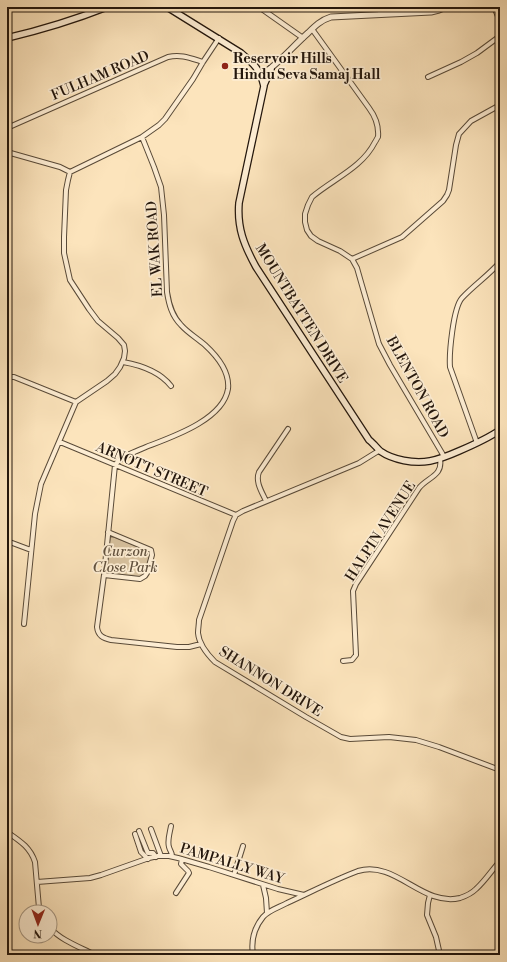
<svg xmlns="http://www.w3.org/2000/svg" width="507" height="962" viewBox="0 0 507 962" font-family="'Libre Bodoni',serif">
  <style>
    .green { fill: #d7c19e; stroke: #7d6c55 }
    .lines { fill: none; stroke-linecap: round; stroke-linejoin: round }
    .minor-casing { stroke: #594a38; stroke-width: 6 }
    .tertiary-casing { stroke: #594a38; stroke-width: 7 }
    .secondary-casing { stroke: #23160c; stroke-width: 8 }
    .minor { stroke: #fdedd3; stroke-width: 4 }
    .tertiary { stroke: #fdedd3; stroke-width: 5 }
    .secondary { stroke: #fdedd3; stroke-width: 5.5 }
    .poi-dot { fill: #8f2418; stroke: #fdedd3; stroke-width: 1.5 }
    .labels { text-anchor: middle; stroke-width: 3.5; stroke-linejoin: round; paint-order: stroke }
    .poi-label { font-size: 14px; font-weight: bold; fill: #23160c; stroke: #fdedd3; text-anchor: start }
    .street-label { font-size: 14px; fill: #23160c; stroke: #fdedd3 }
    .park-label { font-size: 14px; font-style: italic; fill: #62523f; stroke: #fdedd3 }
  </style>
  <rect width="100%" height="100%" fill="#fce4bc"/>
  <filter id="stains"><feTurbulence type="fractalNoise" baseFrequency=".005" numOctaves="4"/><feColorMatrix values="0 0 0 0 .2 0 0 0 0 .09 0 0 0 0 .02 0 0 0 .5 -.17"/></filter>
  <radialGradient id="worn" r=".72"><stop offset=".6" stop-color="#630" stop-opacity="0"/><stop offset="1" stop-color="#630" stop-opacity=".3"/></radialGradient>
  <path class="green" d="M110 537H114L149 551 150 554 145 575 140 577 111 574 107 571Z"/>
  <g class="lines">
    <g class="minor-casing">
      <path id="minor" d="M259 7 303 38
        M380 7V14
        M494 7 500 21
        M312 29 369 108C375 116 379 126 378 137 377 138 376 141 375 142 362 168 333 179 312 197L308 205 305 214V222L307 230 311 236 318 241 340 251 352 259 357 268 361 282 379 344 390 365 442 453 444 457
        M428 77 461 62 477 53 500 36
        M7 128 168 57C181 54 190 58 203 62
        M142 137 154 167 161 187 164 215 167 292C169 305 172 316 181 325 188 333 197 338 205 345 217 356 230 371 228 389 223 420 172 437 146 447 137 451 121 456 115 465L104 575 97 627C98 636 103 638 111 640L177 647H189L201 644
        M7 152 60 167 70 172
        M352 259 402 237 443 201 447 195 449 190 456 145 459 134 471 121 500 105
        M123 362C140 365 160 372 171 386
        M7 377H14L29 383 76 402
        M60 442 236 515
        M477 443 450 367C449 354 453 308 462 298 474 285 489 275 500 262
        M380 450 359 463 243 511 236 515 233 521 199 620C199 624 198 629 198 633 199 644 207 654 215 662L306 717 341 737 350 739 389 737 416 740 439 747 500 770
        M266 501C262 492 255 482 259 472L288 429
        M7 541 31 550
        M104 575 140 579 145 576 147 573 152 555 151 550 108 532
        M24 624 35 514 41 484 76 402 107 381 115 374 120 367 124 358 125 351 124 345 118 338 98 321 89 309 70 280 64 253V237L66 190 68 180 70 172 142 137 159 125 165 119 193 79 203 62 219 38
        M343 661 352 660 356 655 353 591 356 584 419 488C428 477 443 476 440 459
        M171 826C170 832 167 841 169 847 170 851 172 852 172 856
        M151 829 161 856
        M139 831 147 851 148 853H153L156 857
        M7 832C20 841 30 847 35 862L39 908 41 912
        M135 834 141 852 148 859
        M234 875 243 846
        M37 882 90 878 101 875 149 858 158 856H169L178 858 209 867 278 889 304 895
        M263 885 266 898 267 913
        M176 893 189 873 188 871 181 864 182 859
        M430 895 428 903 427 915 436 937 440 955
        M50 928C62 941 80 947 95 955
        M253 955C251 942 254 928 263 917 269 910 280 907 287 903 311 892 334 880 358 871 396 860 422 907 460 898 466 896 472 893 476 889 485 881 492 870 500 861"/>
    </g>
    <g class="tertiary-casing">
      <path id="tertiary" d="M261 75C279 64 292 47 308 33 315 26 321 20 331 17L431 12 439 10 446 7"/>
    </g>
    <g class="secondary-casing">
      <path id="secondary" d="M167 7 241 53C254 64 260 69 264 86L239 203C237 228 244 245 256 267L369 440C373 443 376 447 380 451 393 460 414 464 430 461 440 459 450 455 459 451 473 445 487 439 500 430
        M7 38C41 30 74 20 107 7
        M264 85 271 69"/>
    </g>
    <use href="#minor" class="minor"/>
    <use href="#tertiary" class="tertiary"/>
    <use href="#secondary" class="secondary"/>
  </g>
  <circle class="poi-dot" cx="225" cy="66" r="4"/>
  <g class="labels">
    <g class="poi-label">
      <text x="233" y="63">Reservoir Hills<tspan x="233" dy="16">Hindu Seva Samaj Hall</tspan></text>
    </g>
    <g class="street-label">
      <text transform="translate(100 75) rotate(-23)" y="5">FULHAM ROAD</text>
      <text transform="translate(154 249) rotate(-94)" y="5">EL WAK ROAD</text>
      <text transform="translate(302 313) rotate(58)" y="5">MOUNTBATTEN DRIVE</text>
      <text transform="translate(418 387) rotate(61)" y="5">BLENTON ROAD</text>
      <text transform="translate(152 469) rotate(23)" y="5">ARNOTT STREET</text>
      <text transform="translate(380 531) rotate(-57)" y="5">HALPIN AVENUE</text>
      <text transform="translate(271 681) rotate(32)" y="5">SHANNON DRIVE</text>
      <text transform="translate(232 863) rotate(17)" y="5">PAMPALLY WAY</text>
    </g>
    <g class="park-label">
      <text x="125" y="556">Curzon<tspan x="125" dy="16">Close Park</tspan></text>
    </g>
  </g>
  <rect width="507" height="962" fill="none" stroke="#fce4bc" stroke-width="24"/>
  <rect x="8" y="8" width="491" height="946" fill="none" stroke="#23160c" stroke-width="2"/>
  <rect x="12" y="12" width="483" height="938" fill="none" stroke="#23160c"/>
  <g transform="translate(38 924) rotate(181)"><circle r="19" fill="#fdedd3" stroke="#a69783"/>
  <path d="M0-3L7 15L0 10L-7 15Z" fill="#8f2418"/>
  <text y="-6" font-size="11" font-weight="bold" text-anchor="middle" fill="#23160c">N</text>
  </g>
  <rect width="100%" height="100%" filter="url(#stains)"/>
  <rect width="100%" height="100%" fill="url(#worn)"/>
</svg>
